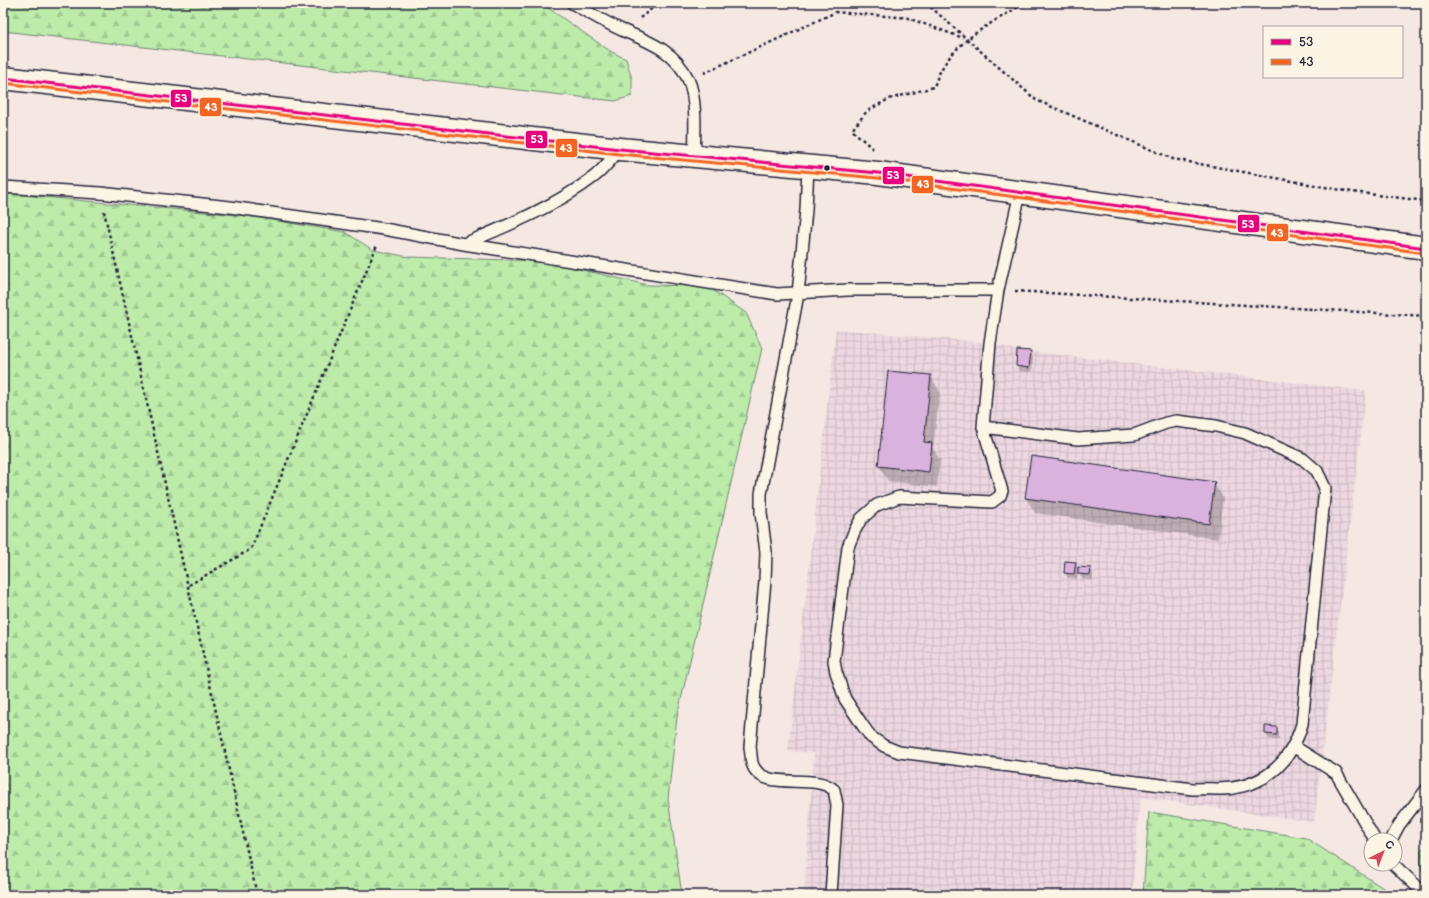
<svg xmlns="http://www.w3.org/2000/svg" width="1429" height="898" viewBox="0 0 1429 898" font-family="'Balsamiq Sans',sans-serif">
  <style>
    .industrial { fill: url(#industrial-grid) }
    .forest { fill: url(#forest-firs); stroke: #6f8672 }
    .shadow { fill: #0003 }
    .building { fill: #d9b3dd; stroke: #22223b }
    .lines { fill: none; stroke-linecap: round; stroke-linejoin: round }
    .lane-casing { stroke: #22223b; stroke-width: 14 }
    .primary-casing { stroke: #22223b; stroke-width: 25 }
    .path { stroke: #22223b; stroke-width: 2.5; stroke-dasharray: 3 3; stroke-linecap: butt }
    .lane { stroke: #fcf5e5; stroke-width: 11 }
    .primary { stroke: #fcf5e5; stroke-width: 22 }
    .bus-1-casing { stroke: #fcf5e5; stroke-width: 6 }
    .bus-2-casing { stroke: #fcf5e5; stroke-width: 6 }
    .bus-1 { stroke: #e5007d; stroke-width: 3 }
    .bus-2 { stroke: #f26522; stroke-width: 3 }
    .bus-dot { fill: #22223b; stroke: #fcf5e5; stroke-width: 1.5 }
    .line-badge { stroke: #fcf5e5; stroke-width: 1.5 }
    .badge-label { font-size: 11px; text-anchor: middle; font-weight: bold; fill: #fff }
  </style>
  <defs>
    <pattern id="industrial-grid" width="8" height="8" patternUnits="userSpaceOnUse"><rect width="8" height="8" fill="#edd8e1"/><path d="M0 4h8M4 0v8" fill="none" stroke="#cbb9c2"/></pattern>
    <pattern id="forest-firs" width="22" height="20" patternUnits="userSpaceOnUse"><rect width="22" height="20" fill="#bcebaa"/><path d="M5 1l3.5 6h-7zM16 11l3.5 6h-7z" fill="#a1c993"/></pattern>
  </defs>
  <rect width="100%" height="100%" fill="#f5e8e3"/>
  <filter id="ink" filterUnits="userSpaceOnUse"><feTurbulence type="fractalNoise" baseFrequency=".025" numOctaves="2"/><feDisplacementMap in="SourceGraphic" scale="8" xChannelSelector="R" yChannelSelector="G"/><feConvolveMatrix kernelMatrix="1 2 1 2 8 2 1 2 1" color-interpolation-filters="sRGB"/></filter>
  <g filter="url(#ink)">
    <path class="industrial" d="M836 329 990 343 1017 350 1366 391 1314 822 1140 797 1132 895H804L814 753 788 751Z"/>
    <path class="forest" d="M3 3H541L610 51 626 59 632 79V96L615 101 3 31Z
      M11 194 247 216 345 232 373 250 409 257 543 261 648 285 707 286 746 313 762 348 677 717 668 799 682 895H3V195Z
      M1149 812 1306 838 1394 895H1143Z
      M1426 845V875L1421 869V850Z"/>
    <path class="shadow" d="M1030 352 1033 357 1032 372 1019 371 1017 366Z
      M931 376 940 392 933 448 940 460 937 487 888 481 879 466Z
      M1214 483 1223 498 1218 539 1035 513 1026 498Z
      M1075 563 1078 568 1090 569 1093 574V580L1082 579 1078 571 1077 579 1068 578 1065 573Z
      M1277 728 1279 733V740L1269 739 1266 734Z"/>
    <path class="building" d="M1017 350 1031 351 1029 368 1016 366Z
      M888 371 931 375 924 442 932 443 929 472 878 466Z
      M1031 456 1215 482 1209 524 1025 498Z
      M1065 561 1076 562 1074 574 1064 573Z
      M1078 567 1091 568 1090 575 1078 574Z
      M1265 726 1277 727V735L1265 734Z"/>
    <g class="lines">
      <g class="lane-casing">
        <path id="lane" d="M572 3C589 13 606 23 624 31 650 42 675 51 688 79 697 98 695 134 694 155
          M808 166 806 210 798 294 761 494V513L766 552 765 581 750 747C751 753 751 758 752 763 761 794 814 771 834 790L837 805 831 895
          M3 187 100 193 230 207 384 229 464 244 777 294 848 290H998
          M464 244C509 225 556 206 595 176 604 169 612 158 620 149
          M983 427 1078 439 1134 435 1166 423 1176 421 1216 426 1245 433 1303 459 1317 471 1325 488 1302 724C1292 759 1270 782 1233 788 1220 790 1206 788 1193 789L899 752 884 746 871 737 863 726 845 699 836 672 834 661 848 547 854 532 861 519 877 505 899 497 992 502 1000 496 1002 491 983 427 990 343 998 290 1020 193
          M1293 746 1336 773 1375 840
          M1391 840 1399 825 1426 790
          M1393 864 1426 895"/>
      </g>
      <g class="primary-casing">
        <path id="primary" d="M3 78 620 149 878 173 1426 248"/>
      </g>
      <path class="path" d="M926 3 1036 100 1173 159 1352 192 1426 201
        M640 18 659 3
        M704 73 836 12 908 18 963 38
        M873 149 852 130 867 111 889 99 934 87C947 43 989 25 1025 3
        M104 211 257 895
        M1015 291 1426 316
        M189 585 251 549 377 245"/>
      <use href="#lane" class="lane"/>
      <use href="#primary" class="primary"/>
      <g class="bus-1-casing">
        <path id="bus-1" d="M3 78 620 149 878 173 1426 248"/>
      </g>
      <g class="bus-2-casing">
        <path id="bus-2" d="M3 83 619 154 877 178 1425 253"/>
      </g>
      <use href="#bus-1" class="bus-1"/>
      <use href="#bus-2" class="bus-2"/>
    </g>
  </g>
  <circle class="bus-dot" cx="827" cy="168" r="3.5"/>
  <g class="line-badge">
    <rect x="170" y="89" width="22" height="19" rx="4" fill="#e5007d"/>
    <rect x="199" y="97" width="23" height="20" rx="4" fill="#f26522"/>
    <rect x="525" y="130" width="23" height="19" rx="4" fill="#e5007d"/>
    <rect x="555" y="138" width="23" height="20" rx="4" fill="#f26522"/>
    <rect x="882" y="166" width="23" height="19" rx="4" fill="#e5007d"/>
    <rect x="911" y="175" width="23" height="19" rx="4" fill="#f26522"/>
    <rect x="1237" y="214" width="23" height="19" rx="4" fill="#e5007d"/>
    <rect x="1266" y="223" width="23" height="19" rx="4" fill="#f26522"/>
  </g>
  <g class="badge-label">
    <text x="181" y="102">53</text>
    <text x="211" y="111">43</text>
    <text x="537" y="143">53</text>
    <text x="566" y="152">43</text>
    <text x="893" y="179">53</text>
    <text x="923" y="188">43</text>
    <text x="1248" y="228">53</text>
    <text x="1277" y="237">43</text>
  </g>
  <rect width="1429" height="898" fill="none" stroke="#fcf5e5" stroke-width="16"/>
  <rect x="8" y="8" width="1413" height="882" fill="none" stroke="#22223b" stroke-width="1.5" filter="url(#ink)"/>
  <rect x="1263" y="26" width="140" height="52" fill="#fcf5e5" stroke="#a5a1a1"/>
  <rect x="1271" y="39" width="20" height="6" fill="#e5007d" stroke="#a5a1a1"/>
  <text x="1299" y="46" font-size="12" fill="#22223b">53</text>
  <rect x="1271" y="59" width="20" height="6" fill="#f26522" stroke="#a5a1a1"/>
  <text x="1299" y="66" font-size="12" fill="#22223b">43</text>
  <g transform="translate(1383 852) rotate(42)"><circle r="19" fill="#fcf5e5" stroke="#a5a1a1"/>
  <path d="M0-3L7 15L0 10L-7 15Z" fill="#d1495b"/>
  <text y="-6" font-size="11" font-weight="bold" text-anchor="middle" fill="#22223b">С</text>
  </g>
</svg>
